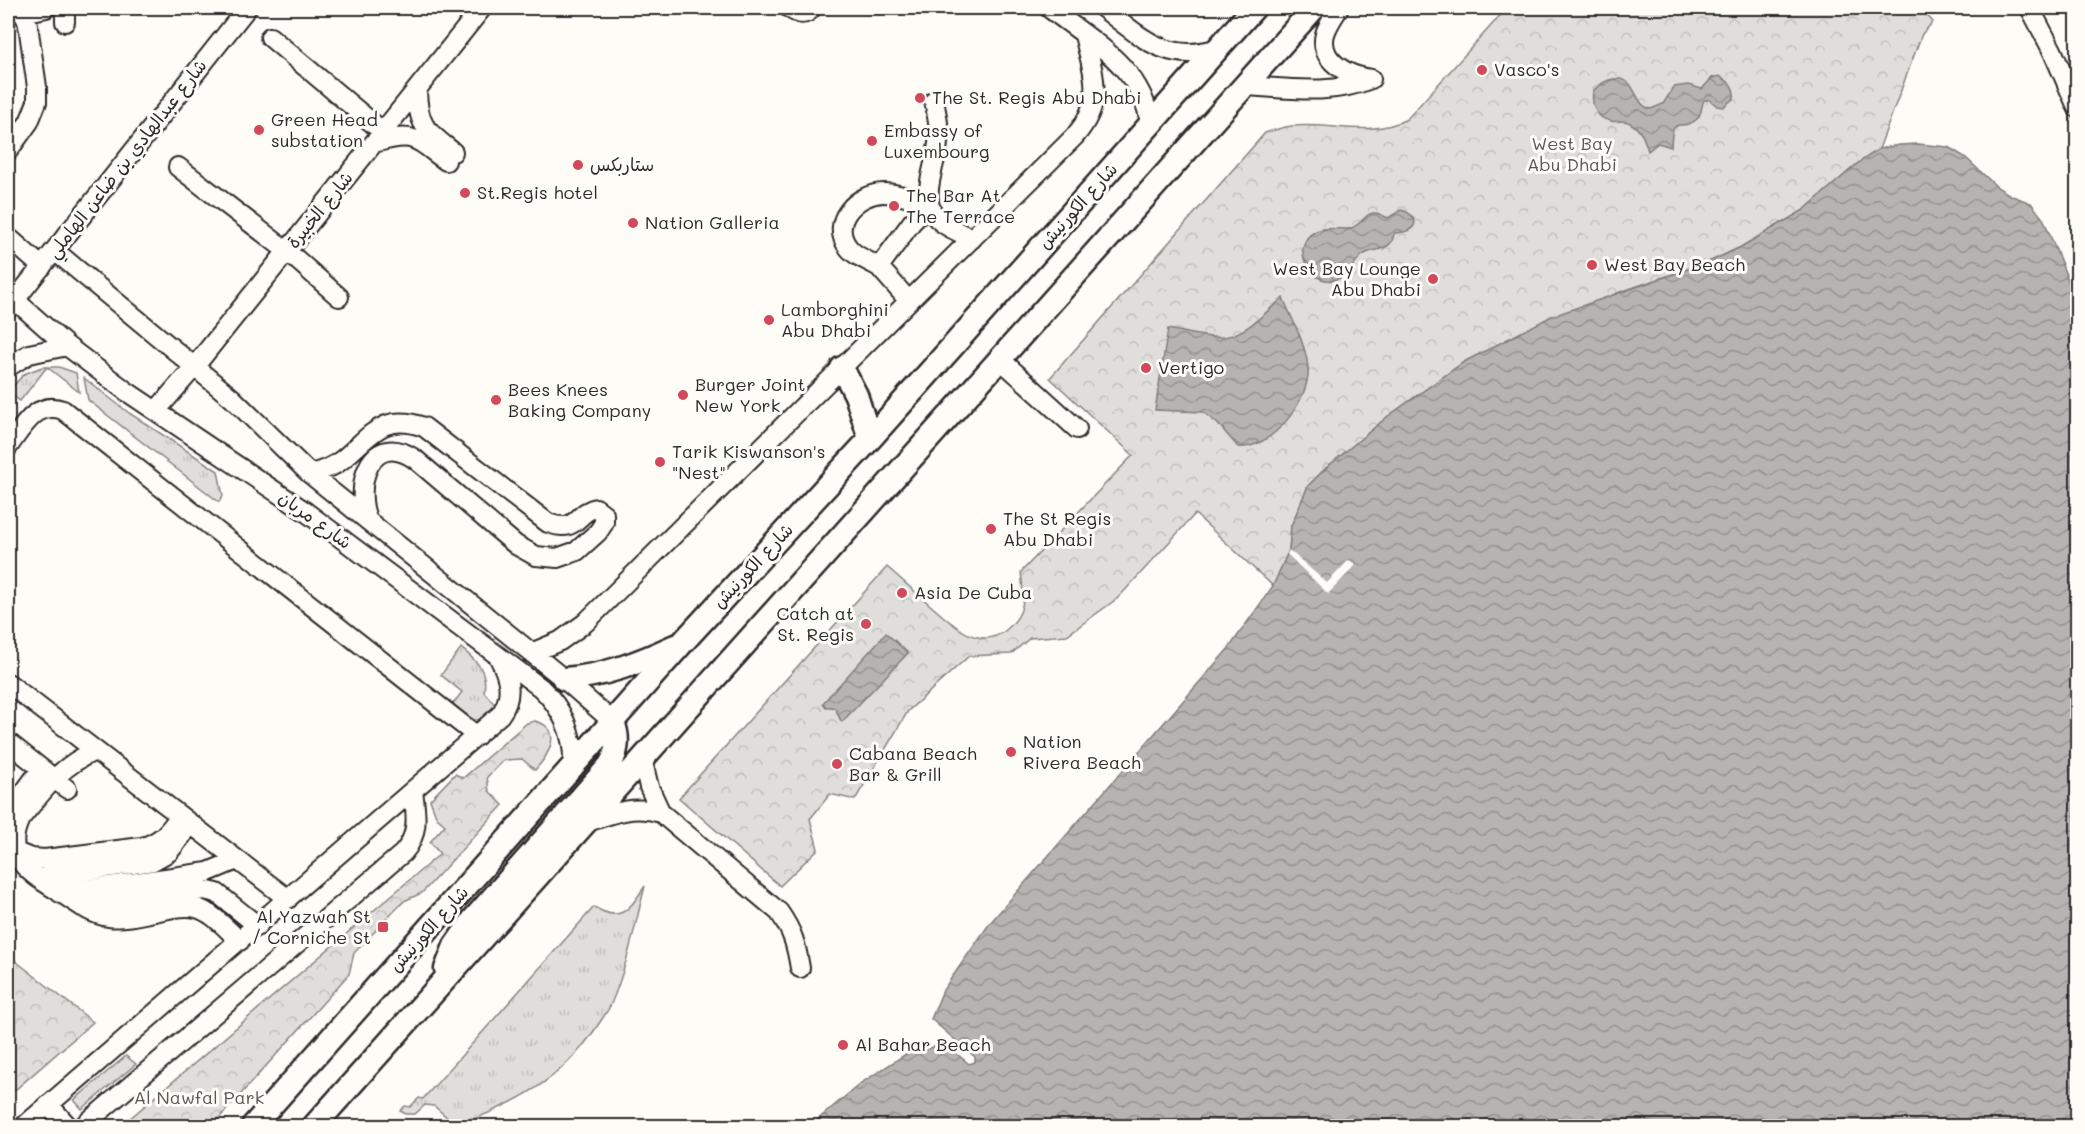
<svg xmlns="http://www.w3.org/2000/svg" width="2085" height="1134" viewBox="0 0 2085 1134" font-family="Mali,'Playpen Sans Arabic',sans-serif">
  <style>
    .grass { fill: url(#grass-tufts); stroke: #858482; stroke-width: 1.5 }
    .forest { fill: url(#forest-crowns); stroke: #858482; stroke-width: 1.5 }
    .water { fill: url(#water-waves); stroke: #7e7d7b; stroke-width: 1.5 }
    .pier { fill: #fdfcf7 }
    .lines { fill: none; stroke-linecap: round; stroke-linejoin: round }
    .minor-casing { stroke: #2b2b2b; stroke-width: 22 }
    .major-casing { stroke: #2b2b2b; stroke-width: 27 }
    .minor { stroke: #fdfcf7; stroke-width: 18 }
    .major { stroke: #fdfcf7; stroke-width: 22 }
    .poi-dot { fill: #d1495b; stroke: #fdfcf7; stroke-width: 2 }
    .labels { text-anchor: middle; stroke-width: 6; stroke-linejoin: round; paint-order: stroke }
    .poi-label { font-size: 18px; fill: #2b2b2b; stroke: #fdfcf7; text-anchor: start }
    .park-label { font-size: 18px; fill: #585857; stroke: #fdfcf7 }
    .street-label { font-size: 18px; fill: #2b2b2b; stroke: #fdfcf7 }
  </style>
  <defs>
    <pattern id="grass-tufts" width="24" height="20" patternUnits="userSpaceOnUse" patternTransform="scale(1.5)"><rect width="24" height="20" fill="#dfdeda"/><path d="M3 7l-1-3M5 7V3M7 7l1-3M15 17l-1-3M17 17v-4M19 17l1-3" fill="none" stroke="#c0bfbb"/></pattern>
    <pattern id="forest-crowns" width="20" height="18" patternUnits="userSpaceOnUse" patternTransform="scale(1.5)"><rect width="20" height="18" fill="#dfdeda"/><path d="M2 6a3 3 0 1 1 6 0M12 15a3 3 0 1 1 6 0" fill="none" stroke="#c0bfbb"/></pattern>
    <pattern id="water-waves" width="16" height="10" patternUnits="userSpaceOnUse" patternTransform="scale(1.5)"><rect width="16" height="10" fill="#b5b4b1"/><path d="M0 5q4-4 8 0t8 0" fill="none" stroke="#939390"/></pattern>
  </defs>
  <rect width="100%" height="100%" fill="#fdfcf7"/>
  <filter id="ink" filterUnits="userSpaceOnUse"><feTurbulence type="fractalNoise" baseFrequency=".0167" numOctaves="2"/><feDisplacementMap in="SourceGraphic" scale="12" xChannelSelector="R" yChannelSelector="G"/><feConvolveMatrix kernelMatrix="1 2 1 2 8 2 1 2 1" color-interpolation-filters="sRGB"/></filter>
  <g filter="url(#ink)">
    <path class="grass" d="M42 367H59L76 373 79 392 47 367 20 401 8 392 24 374Z
      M84 378 129 413 218 471 223 496 219 502 88 400Z
      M461 648C476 661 488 670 484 692L498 708C473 726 477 723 453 704L462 692 441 675Z
      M645 886C635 925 627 967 611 1004 607 1013 601 1020 596 1028 561 1081 514 1104 457 1126L434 1106 425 1105 415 1114H406L400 1111 405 1106 410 1107 419 1098 423 1099 594 907C622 924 630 908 645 886Z
      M126 1056 136 1064 82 1109 74 1100Z"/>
    <path class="forest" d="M1507 8H1920L1933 22 1922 34 1879 149 1857 164 1804 210 1741 247 1711 261 1620 292 1464 362 1387 417 1326 468 1308 486 1291 526 1289 550 1273 586 1195 514 1118 598 1067 635 1030 638 1011 654 969 656 908 711 855 800 830 794 810 819 818 849 780 886 679 798 887 567C901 579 914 591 928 603 949 621 978 653 1006 630 1027 613 1024 597 1021 572L1133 455 1050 378 1265 133C1274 130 1283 127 1292 126 1331 122 1370 138 1407 119Z
      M535 721C565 729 548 756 535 770L522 759 504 760 487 777 489 791 503 805 422 893 404 901 354 953 349 974 212 1126H121L440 854 430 842 445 825 437 818 430 800 455 774 463 778 527 723Z
      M8 955 93 1022 8 1096Z"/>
    <path class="water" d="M1719 76C1729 81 1735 87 1734 98L1723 107 1717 106 1710 100H1704C1701 106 1702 114 1697 119 1681 134 1672 111 1671 147L1658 143 1648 151C1645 140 1641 129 1630 123 1624 119 1618 123 1611 121 1596 119 1591 105 1593 91 1599 85 1605 80 1613 79 1638 75 1632 105 1651 109L1663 104 1674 87 1688 85 1702 89 1712 78Z
      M1918 144 1948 147 1965 157 1997 187 2010 195 2031 203 2044 220 2078 305 2077 1126H810L861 1083 906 1054 945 1044 969 1064 975 1062V1057L931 1019 943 990 990 923 1229 648 1273 586 1289 550 1291 526 1308 486 1326 468 1387 417 1464 362 1550 317 1711 261 1741 247 1804 210 1857 164 1879 149 1899 145Z
      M1401 210C1410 212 1422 223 1409 230 1405 233 1400 232 1395 233 1393 235 1393 238 1392 241 1387 251 1371 249 1363 255 1354 261 1351 273 1340 278 1312 292 1287 245 1316 231 1325 227 1338 229 1348 229 1360 228 1365 212 1375 213 1379 213 1385 217 1388 218Z
      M1283 298C1292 319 1306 344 1308 368 1311 399 1271 451 1238 447L1219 425 1203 412 1155 410 1168 329C1185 332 1207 339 1224 337 1247 334 1266 311 1283 298Z
      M886 633 908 653 842 722C836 715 839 705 826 707L823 703Z"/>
    <path class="pier" d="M1289 550 1327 583 1349 560 1356 565 1328 594 1287 554Z"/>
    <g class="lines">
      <g class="minor-casing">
        <path id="minor" d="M65 8V22
          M789 8C797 14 805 17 812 8
          M1049 8C1090 40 1144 68 1150 125
          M1103 8C1140 36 1167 65 1218 48
          M1339 8C1334 16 1328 24 1325 34 1318 61 1348 76 1371 79
          M2030 8 2052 50 2078 109
          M23 13 46 8
          M270 37 383 132
          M1244 86C1286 88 1331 96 1371 79
          M417 90C418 127 426 130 453 152
          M934 101C937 115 940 129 938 143 936 164 920 198 935 216 944 227 960 232 972 239
          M374 143C415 132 413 137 446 161
          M8 151 29 122 37 102V87L28 25 26 18 18 8
          M178 167 287 251 339 297
          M8 237 42 267
          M55 251 232 398 310 474 564 679 613 722
          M879 267C869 261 854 256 848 247 829 222 857 193 884 193 899 193 914 200 929 205L912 222 879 267 909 301
          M15 300 67 346 126 391 306 512 541 688C564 710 575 736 573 769
          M8 309 247 8
          M1000 359 1077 429
          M8 367 29 354 67 346
          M156 411 195 366 482 8
          M8 447C22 428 36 400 63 410L477 736
          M310 474C322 471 334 467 343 459 371 436 383 412 424 427L548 523C579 534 575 512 596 508L604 514V523L598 532 577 551 557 558 536 556 516 545 415 459C370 429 353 486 368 521
          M531 653 560 641 585 623 1075 136C1105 101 1094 76 1084 35
          M8 683 288 899
          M8 742 67 789
          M95 751C60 766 44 790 20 819 0 860 35 876 64 895 78 904 92 915 109 917 136 921 172 903 196 908 213 912 227 930 240 941
          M642 758 649 787 661 813 779 912C793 932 796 944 800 968
          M8 807 19 799 41 769
          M585 823C610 814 634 804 661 813
          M16 852 31 858 45 859 142 847C161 842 169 831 180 816
          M38 878 153 861 169 852 191 824
          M60 893 208 872 237 860
          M82 907 204 890 217 893 258 926
          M49 1105 68 1126
          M24 1126 500 715C515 695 508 675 498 656
          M83 1126 403 853C420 834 416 814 413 791"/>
      </g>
      <g class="major-casing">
        <path id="major" d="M842 368 856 395 870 439
          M564 679C605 676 638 663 675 646
          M446 969 455 946 473 920 610 765C618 751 619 737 613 722
          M253 1126 684 641 870 439 1254 8
          M314 1126 1314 8"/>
      </g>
      <use href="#minor" class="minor"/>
      <use href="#major" class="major"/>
    </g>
  </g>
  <g class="poi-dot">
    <circle cx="1482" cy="70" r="6"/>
    <circle cx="920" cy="98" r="6"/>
    <circle cx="259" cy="130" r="6"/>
    <circle cx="872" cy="141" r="6"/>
    <circle cx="578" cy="165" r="6"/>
    <circle cx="465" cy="193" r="6"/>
    <circle cx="894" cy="206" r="6"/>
    <circle cx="633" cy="223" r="6"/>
    <circle cx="1592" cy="265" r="6"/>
    <circle cx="1433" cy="279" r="6"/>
    <circle cx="769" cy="320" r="6"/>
    <circle cx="1146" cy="368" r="6"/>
    <circle cx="683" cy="395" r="6"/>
    <circle cx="496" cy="400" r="6"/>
    <circle cx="660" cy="462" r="6"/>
    <circle cx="991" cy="529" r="6"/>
    <circle cx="902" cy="593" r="6"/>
    <circle cx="866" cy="624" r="6"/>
    <circle cx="1011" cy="752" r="6"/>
    <circle cx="837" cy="764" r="6"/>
    <rect x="377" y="921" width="12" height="12" rx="3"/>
    <circle cx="843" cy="1045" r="6"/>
  </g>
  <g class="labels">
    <g class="poi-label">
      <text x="1494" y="76">Vasco's</text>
      <text x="932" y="104">The St. Regis Abu Dhabi</text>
      <text x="271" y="126">Green Head<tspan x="271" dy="21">substation</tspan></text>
      <text x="884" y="137">Embassy of<tspan x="884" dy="21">Luxembourg</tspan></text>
      <text x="590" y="171">ستاربكس</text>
      <text x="477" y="199">St.Regis hotel</text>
      <text x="906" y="202">The Bar At<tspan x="906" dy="21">The Terrace</tspan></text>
      <text x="645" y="229">Nation Galleria</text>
      <text x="1604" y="271">West Bay Beach</text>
      <text x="1421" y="275" text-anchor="end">West Bay Lounge<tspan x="1421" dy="21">Abu Dhabi</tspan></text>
      <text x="781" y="316">Lamborghini<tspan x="781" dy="21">Abu Dhabi</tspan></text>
      <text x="1158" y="374">Vertigo</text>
      <text x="695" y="391">Burger Joint<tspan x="695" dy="21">New York</tspan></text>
      <text x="508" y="396">Bees Knees<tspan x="508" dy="21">Baking Company</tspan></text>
      <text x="672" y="458">Tarik Kiswanson's<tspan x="672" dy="21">"Nest"</tspan></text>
      <text x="1003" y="525">The St Regis<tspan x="1003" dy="21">Abu Dhabi</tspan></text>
      <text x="914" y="599">Asia De Cuba</text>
      <text x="854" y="620" text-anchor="end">Catch at<tspan x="854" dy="21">St. Regis</tspan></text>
      <text x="1023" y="748">Nation<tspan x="1023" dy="21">Rivera Beach</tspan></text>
      <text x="849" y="760">Cabana Beach<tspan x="849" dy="21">Bar &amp; Grill</tspan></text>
      <text x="371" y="923" text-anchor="end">Al Yazwah St<tspan x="371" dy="21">/ Corniche St</tspan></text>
      <text x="855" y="1051">Al Bahar Beach</text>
    </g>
    <g class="park-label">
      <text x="1572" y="150">West Bay<tspan x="1572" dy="21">Abu Dhabi</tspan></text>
      <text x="199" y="1104">Al Nawfal Park</text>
    </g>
    <g class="street-label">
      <text transform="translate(127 159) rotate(-52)" y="6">شارع عبدالهادي بن ضاعن الهاملي</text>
      <text transform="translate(1078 206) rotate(-48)" y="6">شارع الكورنيش</text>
      <text transform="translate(320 210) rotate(-51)" y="6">شارع الخبيرة</text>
      <text transform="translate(315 520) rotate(36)" y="6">شارع مربان</text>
      <text transform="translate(753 566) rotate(-47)" y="6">شارع الكورنيش</text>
      <text transform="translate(429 929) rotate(-48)" y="6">شارع الكورنيش</text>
    </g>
  </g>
  <rect width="2085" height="1134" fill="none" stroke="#fdfcf7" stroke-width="30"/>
  <rect x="15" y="15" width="2055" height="1104" fill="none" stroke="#2b2b2b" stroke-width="2" filter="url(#ink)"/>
</svg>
